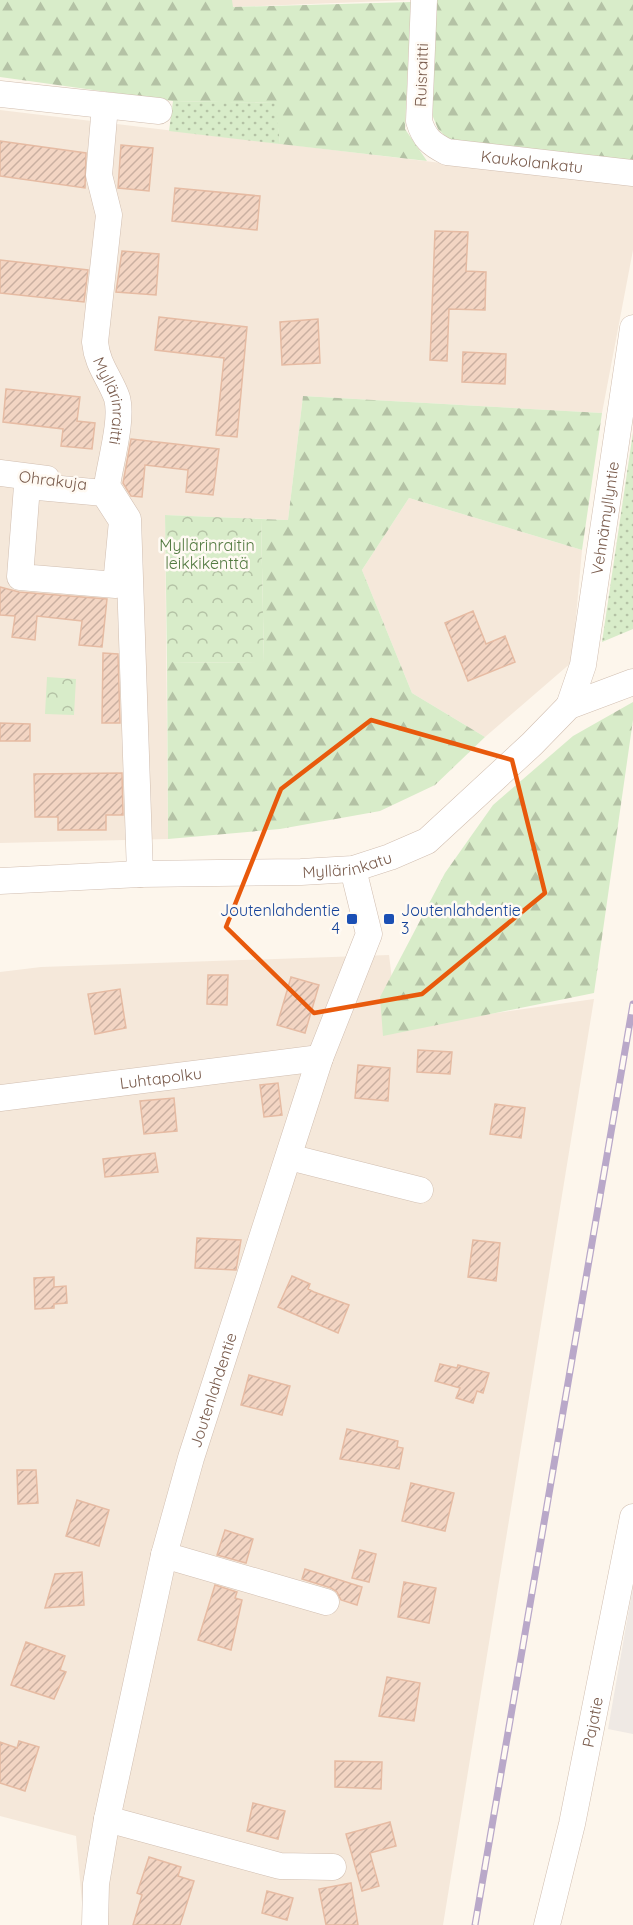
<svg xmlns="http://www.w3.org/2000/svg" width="633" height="1925" viewBox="0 0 633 1925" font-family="Quicksand,sans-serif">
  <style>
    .residential { fill: #f5e8da }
    .industrial { fill: #efe9e4 }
    .grass { fill: url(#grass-dots) }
    .forest { fill: url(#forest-firs) }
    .park { fill: url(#park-crowns) }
    .building { fill: url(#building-hatch); stroke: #e6bba3; stroke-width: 1.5 }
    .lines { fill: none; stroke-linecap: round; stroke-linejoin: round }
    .minor-casing { stroke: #d1beb0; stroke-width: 27 }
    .minor { stroke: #fff; stroke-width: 26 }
    .rail-casing { stroke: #b9a8c9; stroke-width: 7 }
    .rail { stroke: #fffaf3; stroke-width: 4.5; stroke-dasharray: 14; stroke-linecap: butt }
    .marked { fill: none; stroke: #e8590c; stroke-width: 4.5; stroke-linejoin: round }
    .transit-dot { fill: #1a4fb4; stroke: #fffaf3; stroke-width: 2 }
    .labels { text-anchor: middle; stroke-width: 5; stroke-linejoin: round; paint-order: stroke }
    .street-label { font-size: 16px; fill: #7a5c4d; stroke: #fffaf3 }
    .park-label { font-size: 16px; fill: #537a41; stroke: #fffaf3 }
    .transit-label { font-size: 16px; fill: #164399; stroke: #fffaf3; text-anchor: end }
  </style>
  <defs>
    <pattern id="grass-dots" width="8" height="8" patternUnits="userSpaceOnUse" patternTransform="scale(1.5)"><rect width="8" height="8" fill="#d8ecc9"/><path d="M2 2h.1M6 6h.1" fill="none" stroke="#b4c2a5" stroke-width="1.8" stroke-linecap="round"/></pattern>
    <pattern id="forest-firs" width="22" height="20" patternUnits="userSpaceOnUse" patternTransform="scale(1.5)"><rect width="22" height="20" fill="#d8ecc9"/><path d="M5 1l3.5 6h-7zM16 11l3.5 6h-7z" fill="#b4c2a5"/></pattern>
    <pattern id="park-crowns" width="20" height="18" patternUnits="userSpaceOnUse" patternTransform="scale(1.5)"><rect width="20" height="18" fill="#d8ecc9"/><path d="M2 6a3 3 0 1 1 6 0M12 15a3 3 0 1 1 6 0" fill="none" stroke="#b4c2a5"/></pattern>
    <pattern id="building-hatch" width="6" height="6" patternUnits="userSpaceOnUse" patternTransform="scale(1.5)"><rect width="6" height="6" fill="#f3d5c3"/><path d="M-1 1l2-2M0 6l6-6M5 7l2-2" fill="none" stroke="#cab0a1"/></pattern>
  </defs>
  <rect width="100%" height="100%" fill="#fdf6ec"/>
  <path class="residential" d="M232 0H411L232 7Z
    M0 110 633 186V250L602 413 303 396 288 520 165 515 168 839 0 843Z
    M409 498 582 550 572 662 485 737 412 693 362 570Z
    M389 955 398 1027 594 999 443 1925H84L76 1836 0 1816V972L41 967Z"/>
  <path class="industrial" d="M633 1586V1734L608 1729Z"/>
  <path class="grass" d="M173 101 276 103 280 144 169 131Z
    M633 432V629L602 642Z"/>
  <path class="forest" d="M0 0H232L233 7 411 2 405 129 427 161 280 144 275 103 173 101 0 77Z
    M436 0H633V164L449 140 438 129 431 112Z
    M303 396 602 413 582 550 409 498 362 570 412 693 485 737 435 785 380 811 280 829 168 839 167 662 264 663 261 519 288 520Z
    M633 702V720L594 993 383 1036 380 997 445 873 493 805 573 736Z"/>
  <path class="park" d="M165 515 261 519 264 663 167 662Z
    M47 677 76 679 74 715 45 714Z"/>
  <path class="building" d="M0 141 86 153 85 188 0 176Z
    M121 145 153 148 149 191 118 188Z
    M175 188 260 196 257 230 172 221Z
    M435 231 468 232 466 271 486 272 485 310 449 309 447 361 430 360Z
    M122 251 159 254 156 295 116 292Z
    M0 260 88 270 84 302 0 293Z
    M159 317 247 327 237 437 216 435 224 358 155 350Z
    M318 319 320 363 282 365 280 322Z
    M463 352 506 354 505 384 462 382Z
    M6 389 80 397 77 421 95 423 92 449 61 446 63 429 3 422Z
    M131 439 219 449 213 495 186 492 188 470 145 465 142 497 131 496 123 483Z
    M0 587 19 592 107 599 102 647 79 645 82 621 37 616 35 640 12 637 15 616 0 615Z
    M473 611 486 644 505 636 515 662 468 681 445 623Z
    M103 653 118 654 120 723H102Z
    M0 723 30 724V741H0Z
    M122 773 123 815H106V830H58V817H35L34 774Z
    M208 975H228L227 1005 207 1004Z
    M291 977 319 985 305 1033 277 1025Z
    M120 989 126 1028 95 1034 88 994Z
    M418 1050 452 1052 450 1074 417 1072Z
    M358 1065 390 1068 388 1101 355 1098Z
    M278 1083 282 1115 264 1117 260 1085Z
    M174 1098 177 1131 144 1134 140 1101Z
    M495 1104 525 1108 521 1138 490 1134Z
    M155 1153 158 1172 105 1177 103 1159Z
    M197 1238 241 1240 236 1270 195 1268Z
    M473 1240 500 1243 496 1281 468 1277Z
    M292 1276 310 1284 308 1289 314 1292 349 1305 338 1333 278 1307Z
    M54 1277V1287L66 1286 67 1303 54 1304V1308L35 1309 34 1278Z
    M440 1364 457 1368 458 1365 489 1373 483 1393 477 1391 473 1403 456 1398 460 1388 435 1381Z
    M249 1375 290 1386 282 1415 241 1405Z
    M347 1429 398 1441 397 1447 403 1448 399 1469 340 1459Z
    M17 1470H36L38 1503 18 1504Z
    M411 1483 454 1493 445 1531 402 1521Z
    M77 1500 109 1510 99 1546 66 1536Z
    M225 1530 253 1539 246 1563 217 1555Z
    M360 1550 376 1554 369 1582 352 1578Z
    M305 1569 362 1587 357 1605 341 1600 337 1592 331 1588 302 1579Z
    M82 1572 84 1605 45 1608 55 1574Z
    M404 1582 436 1588 429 1623 398 1617Z
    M215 1585 237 1592 235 1598 242 1600 231 1650 198 1640Z
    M26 1642 65 1656 60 1670 66 1672 54 1699 11 1685Z
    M387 1677 420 1683 414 1721 379 1716Z
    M19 1741 39 1747 25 1791 0 1783V1742L17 1748Z
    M335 1761 382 1762 381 1789 335 1787Z
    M253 1803 285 1811 278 1839 247 1831Z
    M390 1822 396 1846 370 1853 379 1886 362 1891 346 1834Z
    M149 1857 181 1867 178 1876 194 1881 180 1925H133L142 1895 137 1893Z
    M351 1883 358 1925H326L319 1889Z
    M267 1891 293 1898 287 1920 262 1913Z"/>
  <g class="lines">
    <g class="minor-casing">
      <g id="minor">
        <path id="s1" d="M424 0 419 121C424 138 431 144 447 152L633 173"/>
        <path d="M0 94 159 111"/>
        <path id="s2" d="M105 106 99 175 109 215 95 342C97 365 110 378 117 398 123 420 110 463 107 486L128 519 140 874"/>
        <path d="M0 473 47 479"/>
        <path d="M27 486 104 493 122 521 116 585 20 577Z"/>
        <path id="s3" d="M569 706 583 665 633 328"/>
        <path id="s4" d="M0 881 140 874 301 872 353 869 390 857 427 841 532 744 569 706 633 682"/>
        <path id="s5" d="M0 1098 320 1058"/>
        <path d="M289 1157 420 1190"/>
        <path d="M164 1555 326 1602"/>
        <path d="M107 1819 280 1866 333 1867"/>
        <path id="s6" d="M95 1925 96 1884 107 1819 164 1555 191 1458 320 1058 369 934 353 869"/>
        <path id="s7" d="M547 1925 572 1824 633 1517"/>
      </g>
    </g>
    <use href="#minor" class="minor"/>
    <g class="rail-casing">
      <path id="rail" d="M475 1925 633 1004"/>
    </g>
    <use href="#rail" class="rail"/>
  </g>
  <path class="marked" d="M371 720 512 760 545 893 422 994 314 1013 226 927 281 789Z"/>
  <g class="transit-dot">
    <rect x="346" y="913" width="12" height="12" rx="3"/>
    <rect x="383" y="913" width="12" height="12" rx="3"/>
  </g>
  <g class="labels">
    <g class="street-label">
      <text transform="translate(421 75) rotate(-88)" y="6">Ruisraitti</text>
      <text dy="6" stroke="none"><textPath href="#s1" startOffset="250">Kaukolankatu</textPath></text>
      <text dy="6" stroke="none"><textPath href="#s2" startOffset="300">Myllärinraitti</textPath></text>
      <text transform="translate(53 480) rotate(7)" y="6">Ohrakuja</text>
      <text dy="6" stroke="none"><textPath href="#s3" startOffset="192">Vehnämyllyntie</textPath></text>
      <text dy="6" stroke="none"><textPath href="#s4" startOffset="348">Myllärinkatu</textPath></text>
      <text dy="6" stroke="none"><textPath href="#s5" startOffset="162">Luhtapolku</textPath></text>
      <text dy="6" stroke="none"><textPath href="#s6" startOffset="549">Joutenlahdentie</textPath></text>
      <text dy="6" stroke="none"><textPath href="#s7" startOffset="208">Pajatie</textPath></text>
    </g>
    <g class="park-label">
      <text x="207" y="551">Myllärinraitin<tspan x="207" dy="18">leikkikenttä</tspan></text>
    </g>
    <g class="transit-label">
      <text x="340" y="916">Joutenlahdentie<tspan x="340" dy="18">4</tspan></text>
      <text x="401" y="916" text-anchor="start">Joutenlahdentie<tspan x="401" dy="18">3</tspan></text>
    </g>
  </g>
</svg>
